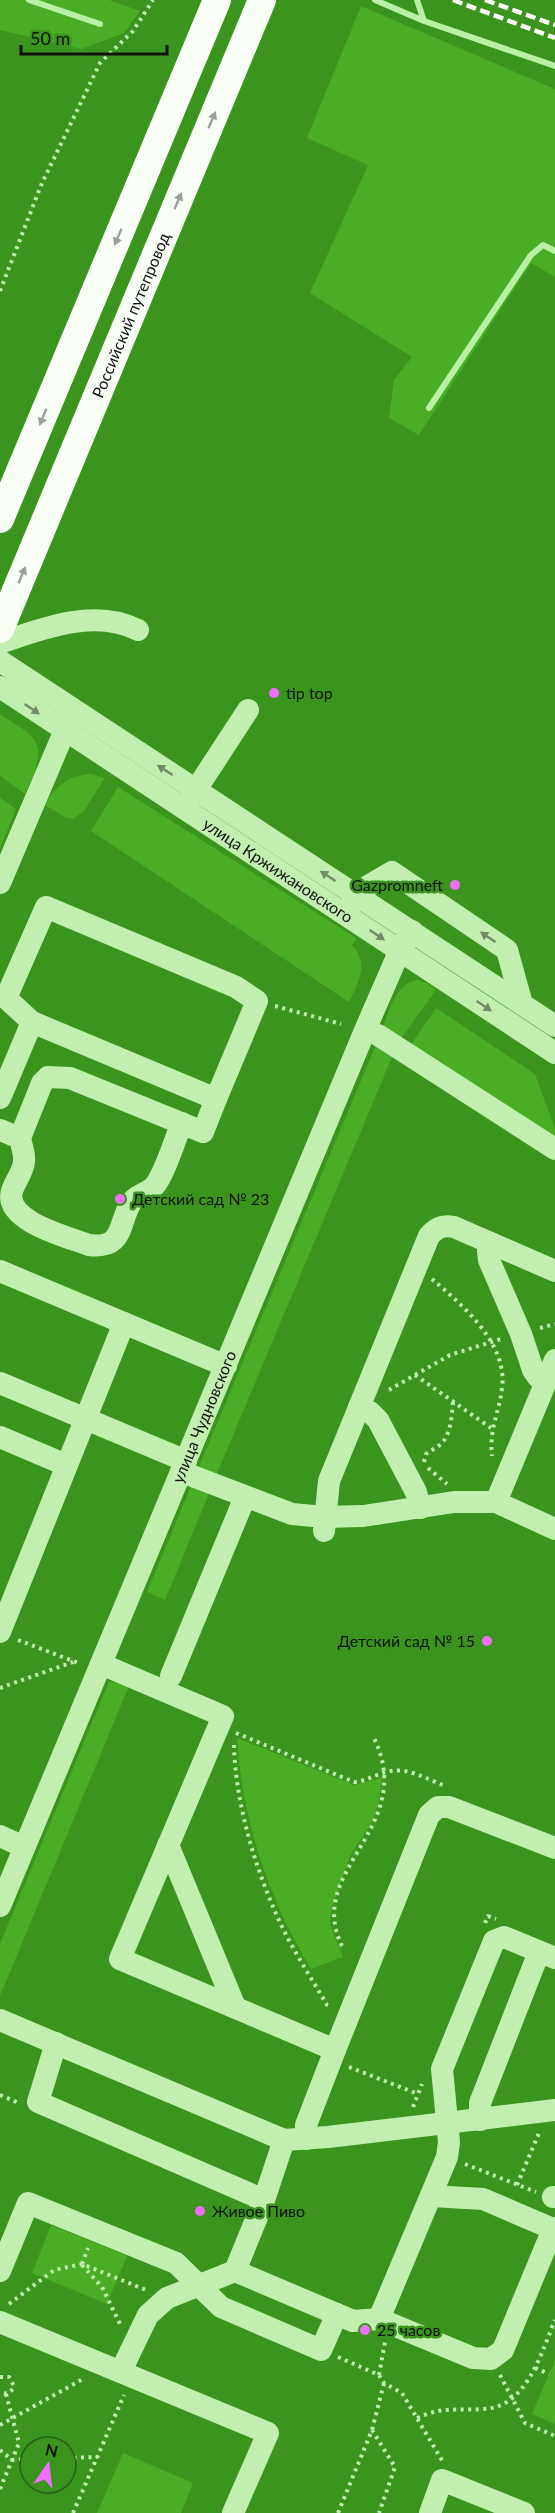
<svg xmlns="http://www.w3.org/2000/svg" width="555" height="2513" viewBox="0 0 555 2513" font-family="Lato,sans-serif">
  <style>
    .green { fill: #4aad26 }
    .lines { fill: none; stroke-linecap: round; stroke-linejoin: round }
    .stream { stroke: #b9f0a3; stroke-width: 6 }
    .path { stroke: #c0efaf; stroke-width: 4; stroke-dasharray: 3 4.5; stroke-linecap: butt }
    .minor { stroke: #c0efaf; stroke-width: 22 }
    .major { stroke: #f9fff7; stroke-width: 28 }
    .rail { stroke: #fff; stroke-width: 4.5; stroke-dasharray: 10 4.5; stroke-linecap: butt }
    .oneway { fill: #9ca09b }
    .oneway2 { fill: #718b68 }
    .poi-dot { fill: #ef6efe; stroke: #3b941d; stroke-width: 2 }
    .labels { text-anchor: middle; stroke-width: 5; stroke-linejoin: round; paint-order: stroke }
    .street-label { font-size: 16px; fill: #111; stroke: #3b941d }
    .poi-label { font-size: 16px; fill: #111; stroke: #3b941d; text-anchor: start }
  </style>
  <rect width="100%" height="100%" fill="#3b941d"/>
  <path class="green" d="M0 0H109L140 11 124 33 81 49 0 30Z
    M361 6 555 89V277L531 263 419 435 389 418 394 380 412 357 310 293 368 165 307 138Z
    M0 714C8 720 30 732 34 739 45 756 32 778 25 794L0 776Z
    M91 774 105 778 83 812 72 819 63 816 45 805C55 785 69 776 91 774Z
    M118 787 356 938 352 945C369 964 359 981 349 1002L91 831Z
    M0 798 16 809 0 848Z
    M416 980 427 983 436 990 400 1040 382 1029C390 1010 395 986 416 980Z
    M436 1008 535 1074 555 1129V1142L410 1046Z
    M378 1040 395 1050 216 1476 198 1469Z
    M192 1484 210 1491 165 1600 147 1592Z
    M109 1682H120L129 1686 0 1996V1944Z
    M237 1738 354 1785 382 1778 378 1806 372 1822 351 1854 332 1907 330 1924 343 1957 311 1969C269 1900 242 1820 237 1738Z
    M51 2225 127 2256 107 2304 32 2273Z
    M555 2360V2424L532 2414Z
    M123 2453 193 2483 181 2513H97Z"/>
  <g class="lines">
    <path class="stream" d="M29 0 100 24
      M375 0 424 21
      M417 0 424 21 555 66
      M429 408 531 255 543 245 555 251"/>
    <path class="path" d="M0 291 42 183 100 63 133 31 153 0
      M275 1006 341 1024
      M432 1279C462 1305 508 1343 502 1388 499 1414 489 1428 492 1456
      M540 1328 555 1324
      M415 1375 491 1428
      M389 1390 450 1355 501 1339
      M424 1462 426 1454C431 1450 437 1448 442 1443 451 1433 452 1415 453 1401
      M428 1468 447 1484
      M18 1640 81 1664
      M0 1688 73 1662
      M236 1733 354 1782C366 1781 375 1775 386 1772 406 1766 427 1779 445 1786
      M234 1745C235 1798 253 1861 274 1909 288 1943 309 1974 327 2005L331 2007
      M485 1923 488 1916 496 1919
      M342 1946C304 1869 418 1829 374 1738
      M349 2067 418 2094
      M0 2095 19 2103
      M413 2107 422 2084
      M465 2164 536 2192
      M517 2185 539 2133
      M82 2264 88 2248
      M82 2265 102 2287 121 2326
      M9 2304 54 2270 82 2264 146 2290
      M338 2357 379 2375 384 2383 402 2393 443 2462
      M535 2368 549 2374
      M379 2375 385 2342
      M500 2375 525 2423 555 2436
      M0 2377H9L14 2386C11 2393 7 2395 0 2392
      M417 2418C443 2406 457 2411 484 2409 527 2407 541 2353 555 2320
      M0 2425 83 2379
      M372 2430 395 2467 379 2513
      M0 2450 12 2460 30 2459
      M66 2458 97 2457
      M0 2489 19 2443 6 2394
      M73 2513 124 2395
      M338 2513 372 2430 384 2383"/>
    <g class="minor">
      <path d="M0 643C43 628 95 608 138 630"/>
      <path d="M0 661 555 1026"/>
      <path id="s1" d="M0 687 555 1053"/>
      <path d="M188 802 248 710"/>
      <path d="M0 883 65 730 73 717"/>
      <path d="M350 906 368 886 392 872 507 950 522 1004"/>
      <path d="M46 907 236 987 257 1001 216 1099 32 1022 6 998Z"/>
      <path d="M378 1035 555 1149"/>
      <path d="M0 1098 32 1022"/>
      <path d="M0 1130 20 1138C21 1145 25 1153 24 1161 24 1171 15 1181 12 1191 3 1221 68 1237 89 1245 123 1249 118 1227 130 1204 135 1195 150 1193 156 1184 167 1168 174 1141 182 1123"/>
      <path d="M20 1138 42 1083 48 1077 70 1078 203 1132 216 1099"/>
      <path d="M491 1243 488 1251 489 1260 521 1334 533 1370 538 1377 546 1381"/>
      <path d="M0 1271 226 1366"/>
      <path d="M0 1383 186 1461"/>
      <path d="M359 1407 370 1412 378 1420 416 1492 420 1508"/>
      <path d="M0 1437 66 1465"/>
      <path d="M182 1472 292 1514 324 1517 363 1516 454 1502H496L555 1529"/>
      <path d="M496 1502 555 1360"/>
      <path d="M324 1531 329 1481 429 1236C437 1227 443 1225 454 1227L555 1271"/>
      <path d="M0 1632 124 1323"/>
      <path d="M101 1664 223 1716 120 1959 335 2050 306 2125V2139"/>
      <path d="M171 1676 245 1497"/>
      <path d="M0 1836 24 1847"/>
      <path d="M168 1845 235 2007"/>
      <path id="s2" d="M0 1906 366 1028 400 950 412 931"/>
      <path d="M0 2020 284 2140 328 2137 555 2110"/>
      <path d="M56 2043 38 2102 264 2200"/>
      <path d="M335 2050 429 1815 438 1807H449L555 1848"/>
      <path d="M480 2120V2103L539 1952"/>
      <path d="M432 2196 483 2199 553 2229 555 2228"/>
      <path d="M553 2197H555"/>
      <path d="M0 2271 28 2203 176 2263 221 2307 321 2350 337 2314"/>
      <path d="M235 2271 353 2321 379 2319 473 2358 491 2359 503 2350 553 2229"/>
      <path d="M379 2319 447 2157 449 2142 442 2069 494 1941 504 1937 555 1958"/>
      <path d="M0 2322 268 2433 233 2513"/>
      <path d="M121 2371 148 2315 167 2298 235 2271 264 2200 284 2140"/>
      <path d="M430 2513 442 2480 524 2513"/>
    </g>
    <g class="major">
      <path d="M0 519 217 0"/>
      <path id="s3" d="M0 629 262 0"/>
    </g>
    <path class="rail" d="M453 0 555 38
      M485 0 555 25"/>
  </g>
  <defs><path id="oneway-solid" d="M-6-.8H1V-3.2L6.5 0L1 3.2V.8H-6Z" transform="scale(1.5)"/></defs>
  <g class="oneway">
    <use href="#oneway-solid" transform="translate(212 120) rotate(-67)"/>
    <use href="#oneway-solid" transform="translate(178 201) rotate(-67)"/>
    <use href="#oneway-solid" transform="translate(118 237) rotate(113)"/>
    <use href="#oneway-solid" transform="translate(43 417) rotate(113)"/>
    <use href="#oneway-solid" transform="translate(22 575) rotate(-67)"/>
  </g>
  <g class="oneway2">
    <use href="#oneway-solid" transform="translate(32 709) rotate(34)"/>
    <use href="#oneway-solid" transform="translate(165 770) rotate(-147)"/>
    <use href="#oneway-solid" transform="translate(328 876) rotate(-147)"/>
    <use href="#oneway-solid" transform="translate(377 935) rotate(34)"/>
    <use href="#oneway-solid" transform="translate(488 937) rotate(-146)"/>
    <use href="#oneway-solid" transform="translate(484 1006) rotate(34)"/>
  </g>
  <g class="poi-dot">
    <circle cx="274" cy="693" r="6"/>
    <circle cx="455" cy="885" r="6"/>
    <circle cx="120" cy="1199" r="6"/>
    <circle cx="487" cy="1641" r="6"/>
    <circle cx="200" cy="2211" r="6"/>
    <circle cx="365" cy="2330" r="6"/>
  </g>
  <g class="labels">
    <g class="street-label">
      <text dy="6" stroke="none"><textPath href="#s3" startOffset="340">Российский путепровод</textPath></text>
      <text dy="6" stroke="none"><textPath href="#s1" startOffset="333">улица Кржижановского</textPath></text>
      <text dy="6" stroke="none"><textPath href="#s2" startOffset="530">улица Чудновского</textPath></text>
    </g>
    <g class="poi-label">
      <text x="286" y="699">tip top</text>
      <text x="443" y="891" text-anchor="end">Gazpromneft</text>
      <text x="132" y="1205">Детский сад № 23</text>
      <text x="475" y="1647" text-anchor="end">Детский сад № 15</text>
      <text x="212" y="2217">Живое Пиво</text>
      <text x="377" y="2336">25 часов</text>
    </g>
  </g>
  <g transform="translate(48 2465) rotate(14)"><circle r="28" fill="#3b941d" stroke="#2a6018" stroke-width="1.5"/>
  <path d="M0-4.5L10 22L0 15L-10 22Z" fill="#ef6efe"/>
  <text y="-9" font-size="16" font-weight="bold" text-anchor="middle" fill="#111111">N</text>
  </g>
  <path d="M21 45v9h146v-9" fill="none" stroke="#111111" stroke-width="3"/>
  <text x="30" y="45" font-size="18" fill="#111111" stroke="#3b941d" stroke-width="4.5" paint-order="stroke">50 m</text>
</svg>
